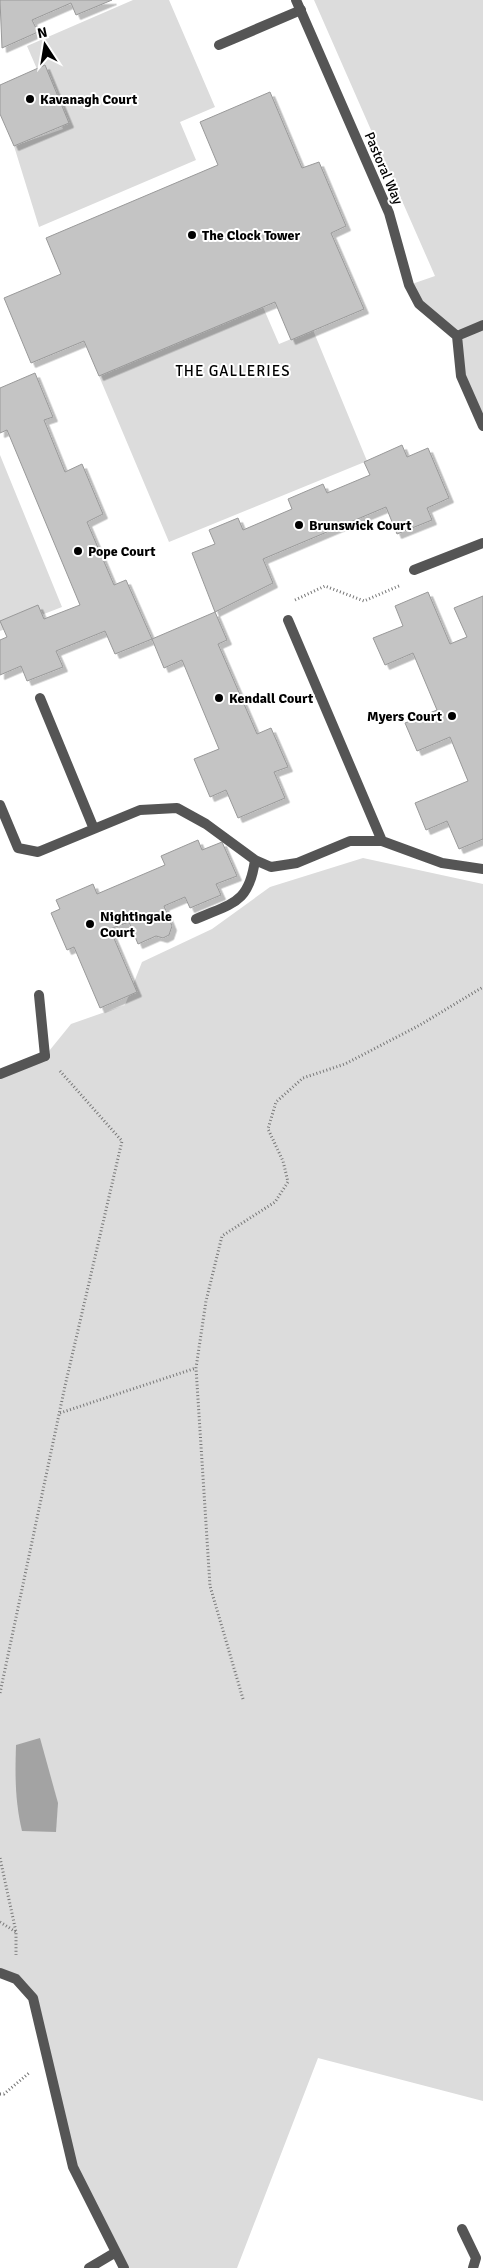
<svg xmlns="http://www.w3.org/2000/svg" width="483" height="2268" viewBox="0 0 483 2268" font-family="Signika,sans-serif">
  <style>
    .green { fill: #dcdcdc }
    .water { fill: #a3a3a3 }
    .building { fill: #c4c4c4; stroke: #999; filter: url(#shadow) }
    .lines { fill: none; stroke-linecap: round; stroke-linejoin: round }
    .path { stroke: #777; stroke-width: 3; stroke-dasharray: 1 2.5; stroke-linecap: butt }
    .lane { stroke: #555; stroke-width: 10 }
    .street { stroke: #555; stroke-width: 10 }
    .poi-dot { fill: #000; stroke: #fff; stroke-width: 2 }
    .labels { text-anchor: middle; stroke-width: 4; stroke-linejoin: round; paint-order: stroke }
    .poi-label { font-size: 14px; font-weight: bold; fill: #000; stroke: #fff; text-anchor: start }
    .street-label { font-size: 14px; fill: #000; stroke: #fff }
    .neighbourhood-label { font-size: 15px; letter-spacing: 1px; fill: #000; stroke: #fff }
  </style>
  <defs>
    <filter id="shadow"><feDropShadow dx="4.5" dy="4.5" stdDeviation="0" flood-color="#0004"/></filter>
  </defs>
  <rect width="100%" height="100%" fill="#fff"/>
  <path class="green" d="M133 0H169L215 107 180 122 196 160 39 227 14 146 63 129 27 46Z
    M314 0H483V426L461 376 457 336 419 304 409 285 435 276Z
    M263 307 279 344 313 330 367 461 169 542 99 376Z
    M0 455 62 607 0 631Z
    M363 858 483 884V2101L318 2058 237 2268H124L73 2167 33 1998 16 1979 0 1973V1074L45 1056 71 1024 125 1005 142 962 212 929 270 887Z"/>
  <path class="water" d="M40 1738 58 1803 56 1832 22 1831C15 1802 15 1775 16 1745Z"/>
  <path class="building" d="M0 0H112L76 15 71 3 32 20 38 32 2 48Z
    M45 65 69 123 14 146 0 114V85Z
    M270 92 302 168 319 162 346 226 331 233 364 309 291 340 275 302 99 376 84 341 31 363 4 298 61 274 46 238 218 165 200 122Z
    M35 373 53 417 44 420 65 472 82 464 103 514 87 522 114 585 126 580 152 639 115 654 105 631 56 651 63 667 27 681 21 666 0 675V640L7 637 0 621 38 605 44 619 80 605 7 430 0 433V388Z
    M402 445 407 457 428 448 449 498 427 508 432 520 397 534 386 507 263 559 273 583 215 612 192 553 215 544 209 530 238 518 243 530 292 509 288 499 323 484 327 493 370 475 364 462Z
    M428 592 450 644 467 637 454 608 483 596V839L459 849 447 821 426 830 415 803 468 781 450 737 417 751 405 723 437 710 413 653 385 665 373 638 403 626 395 606Z
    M215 612 227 640 218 644 257 734 271 728 288 767 274 772 285 798 238 818 226 790 210 797 194 759 219 749 182 660 164 668 152 639Z
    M198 840 202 850 222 842 237 876 216 884 221 895 190 908 185 897 164 906 172 926 169 935 163 938 156 936 138 944 129 922 110 929 137 992 100 1008 74 947 67 950 51 913 60 909 56 900 93 884 97 894 165 865 161 856Z"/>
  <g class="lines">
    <path class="path" d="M295 600 325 586 364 601 401 585
      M60 1413 196 1368
      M0 1693 65 1386 122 1141 60 1071
      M243 1699 210 1586 196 1368 206 1301 222 1236 275 1202 288 1182 283 1161 268 1129 276 1102 303 1078 345 1064 420 1025 483 987
      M0 1858 16 1932V1955
      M0 1922 16 1932
      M0 2094H4L29 2073"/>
    <path class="lane" d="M219 45 301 10
      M414 570 483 543
      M288 620 382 841
      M40 698 94 829
      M0 805 18 848 38 852 140 810 177 808 206 824 255 860 271 867 297 863 350 841H382L442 863 483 869
      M196 919C232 903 249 904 255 860
      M39 995 45 1056"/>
    <path class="street" d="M296 0 389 213 409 285 419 304 457 336
      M483 325 457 336 461 376 483 426
      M0 1074 45 1056
      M0 1973 16 1979 33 1998 73 2167 124 2268
      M462 2229 476 2258 473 2268
      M89 2268 116 2252"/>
  </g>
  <g class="poi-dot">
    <circle cx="30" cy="99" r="5"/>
    <circle cx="192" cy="235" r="5"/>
    <circle cx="299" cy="525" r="5"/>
    <circle cx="78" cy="551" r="5"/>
    <circle cx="219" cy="698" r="5"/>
    <circle cx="452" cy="716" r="5"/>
    <circle cx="90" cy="924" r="5"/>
  </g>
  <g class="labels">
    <g class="poi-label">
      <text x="40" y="104">Kavanagh Court</text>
      <text x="202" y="240">The Clock Tower</text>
      <text x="309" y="530">Brunswick Court</text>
      <text x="88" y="556">Pope Court</text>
      <text x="229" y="703">Kendall Court</text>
      <text x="442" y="721" text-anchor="end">Myers Court</text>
      <text x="100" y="921">Nightingale<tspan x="100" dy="16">Court</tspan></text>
    </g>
    <g class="street-label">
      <text transform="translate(384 168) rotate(67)" y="5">Pastoral Way</text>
    </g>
    <g class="neighbourhood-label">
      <text x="233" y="376">THE GALLERIES</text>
    </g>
  </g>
  <g transform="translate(45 45) rotate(348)" stroke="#ffffff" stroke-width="4" paint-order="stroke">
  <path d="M0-4L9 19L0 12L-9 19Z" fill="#000000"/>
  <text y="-8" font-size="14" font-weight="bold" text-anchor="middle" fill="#000000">N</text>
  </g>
</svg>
